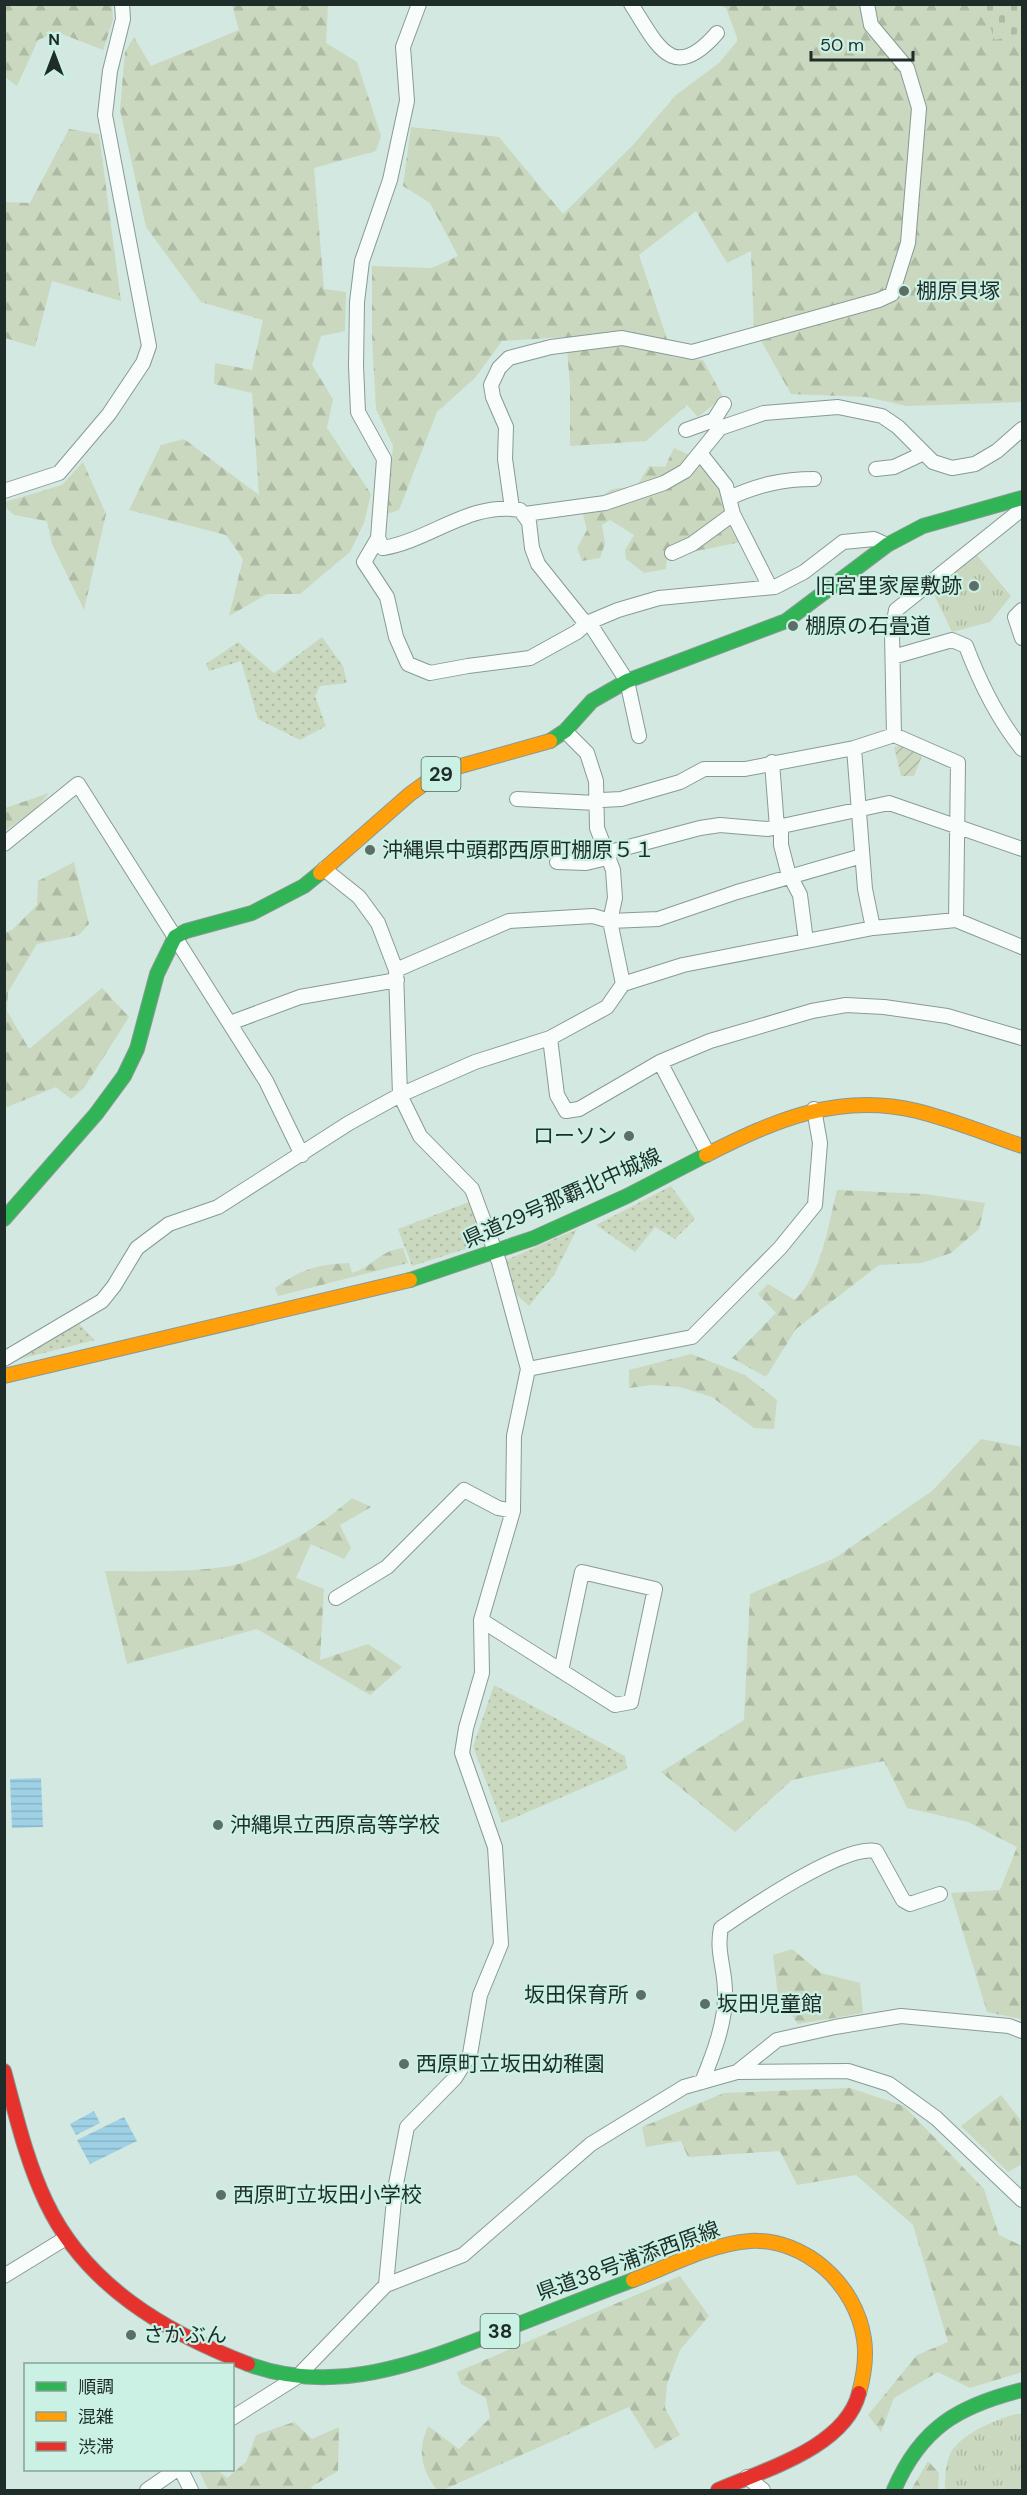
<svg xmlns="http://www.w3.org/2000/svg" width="1027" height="2495" viewBox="0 0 1027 2495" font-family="'DM Sans','Noto Sans JP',sans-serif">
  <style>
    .grass { fill: url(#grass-dots) }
    .forest { fill: url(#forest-firs) }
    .cemetery { fill: url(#cemetery-stones) }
    .park { fill: url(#park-tufts) }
    .garden { fill: url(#garden-furrows) }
    .water { fill: url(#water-rules) }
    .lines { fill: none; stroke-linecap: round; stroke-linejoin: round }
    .street-casing { stroke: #899a95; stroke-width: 16 }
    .fast-casing { stroke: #899a95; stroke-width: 16 }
    .slow-casing { stroke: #899a95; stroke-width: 16 }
    .jam-casing { stroke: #899a95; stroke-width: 16 }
    .street { stroke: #f8fcfa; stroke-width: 14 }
    .fast { stroke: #30b455; stroke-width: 14 }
    .slow { stroke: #ff9f0a; stroke-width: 14 }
    .jam { stroke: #e5322d; stroke-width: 14 }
    .poi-dot { fill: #5d6e69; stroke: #caf1e4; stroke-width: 2 }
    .labels { text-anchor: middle; stroke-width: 4.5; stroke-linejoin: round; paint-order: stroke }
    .shield { fill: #caf1e4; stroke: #526861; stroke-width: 1.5 }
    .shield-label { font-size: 20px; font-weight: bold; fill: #1e2d29 }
    .poi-label { font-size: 21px; fill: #1e2d29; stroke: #caf1e4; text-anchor: start }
    .street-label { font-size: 21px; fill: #1e2d29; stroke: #caf1e4 }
  </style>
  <defs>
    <pattern id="grass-dots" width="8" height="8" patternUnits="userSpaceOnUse" patternTransform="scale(1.5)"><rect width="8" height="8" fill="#cad8bf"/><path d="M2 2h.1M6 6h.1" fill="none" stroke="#adbaa4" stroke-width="1.8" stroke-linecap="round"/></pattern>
    <pattern id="forest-firs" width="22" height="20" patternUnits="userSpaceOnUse" patternTransform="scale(1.5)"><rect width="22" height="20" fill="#cad8bf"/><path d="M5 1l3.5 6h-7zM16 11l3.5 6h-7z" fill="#adbaa4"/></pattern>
    <pattern id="cemetery-stones" width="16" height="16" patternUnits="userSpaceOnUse" patternTransform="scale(1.5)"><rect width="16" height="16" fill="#cad8bf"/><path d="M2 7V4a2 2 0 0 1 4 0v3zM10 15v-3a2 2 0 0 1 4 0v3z" fill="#adbaa4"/></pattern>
    <pattern id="park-tufts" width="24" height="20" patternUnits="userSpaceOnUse" patternTransform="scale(1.5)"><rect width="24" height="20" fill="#cad8bf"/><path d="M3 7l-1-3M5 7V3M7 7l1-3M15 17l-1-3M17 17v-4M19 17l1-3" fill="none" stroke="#adbaa4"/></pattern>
    <pattern id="garden-furrows" width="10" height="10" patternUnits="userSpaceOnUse" patternTransform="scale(1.5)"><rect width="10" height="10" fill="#cad8bf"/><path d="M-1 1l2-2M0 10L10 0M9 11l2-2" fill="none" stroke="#adbaa4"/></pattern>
    <pattern id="water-rules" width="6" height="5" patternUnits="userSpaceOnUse" patternTransform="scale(1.5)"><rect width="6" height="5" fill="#9ed1e5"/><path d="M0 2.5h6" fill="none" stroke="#88b4c4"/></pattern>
  </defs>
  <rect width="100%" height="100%" fill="#d3e8e1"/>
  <path class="grass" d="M322 637 343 666 347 683 320 686 315 696 326 726 300 740 258 719 241 661 209 671 206 664 238 642 274 673Z
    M671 1186 695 1219 675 1239 655 1227 635 1252 596 1225Z
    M469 1202 484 1243 412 1266 398 1229Z
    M577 1229 554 1275 529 1306 516 1294 506 1260Z
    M77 1322 95 1340 12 1361Z
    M494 1685 625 1756 627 1769 502 1823 473 1747Z"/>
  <path class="forest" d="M5 4 112 5 113 20 103 50 57 32 38 40 17 86 5 77Z
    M232 5H328L326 43 357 62 381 136 376 151 314 168 324 289 346 292 345 331 321 336 312 365 333 399 327 428 371 494 364 523 350 552 300 594H267L229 616 243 559 226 535 129 510 161 445 184 439 259 495 252 393 214 384 215 363 252 370 263 320 201 302 146 227 120 110 125 52 134 37 151 66 239 30Z
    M719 5H1022V402L907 406 866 397 791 394 754 328 751 251 727 263 696 211 639 255 673 357 703 360 723 397 698 417 687 405 646 441 570 446V385L566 337 502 341 475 378 437 412 399 510 387 514 393 446 376 409 372 337V266L432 268 458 256 430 203 403 186 411 127 499 137 563 214 632 146 676 95 719 63 738 40 726 8Z
    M69 129 99 134 121 301 52 281 35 347 5 338V202L30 203Z
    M674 448 701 460 720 484 746 541 667 557 666 569 644 573 626 559 625 550 634 535 610 520 602 525 605 543 600 558 582 561 577 548 587 530 582 510 612 489 637 486 649 466 665 467Z
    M83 462 106 514 84 610 52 544 47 521 14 515 4 506 5 502 62 485Z
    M49 793 36 809 5 831V808Z
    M74 862 89 924 79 935 37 944 8 992 7 1011 29 1049 102 988 129 1017 84 1088 71 1099 56 1087 5 1108V933L12 930 37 905 38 881Z
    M837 1190 925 1194 985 1203 979 1229 951 1253 922 1263 879 1265 796 1329 766 1377 732 1358 776 1313 758 1294 768 1284 795 1300C822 1273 828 1226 837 1190Z
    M403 1248 408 1263 278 1296 275 1288C302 1269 315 1265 349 1263L352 1273C376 1265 379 1251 403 1248Z
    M691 1354 745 1375 777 1400 774 1429 754 1428 712 1397 680 1387 652 1385 629 1388V1370Z
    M981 1439 1022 1447V2019L987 2012 951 1893 1000 1890 1017 1847 968 1822 907 1808 884 1761 792 1780 735 1832 661 1772 744 1720 750 1594 835 1558 932 1491Z
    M352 1498 371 1507 340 1525 351 1548 344 1559 311 1544 296 1578 324 1589 320 1660 368 1644 402 1667 370 1695 257 1629 127 1664 105 1571C141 1571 210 1573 242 1563 283 1549 320 1526 352 1498Z
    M792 1949 821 1973 860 1983 863 2013 798 2024 778 1996 773 1955Z
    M850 2088 904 2106 984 2189 999 2235 1022 2246V2372L970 2388 938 2372 894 2398 881 2432 868 2415 917 2355 948 2342 913 2225 856 2175 797 2185 780 2151 688 2157 681 2141 646 2147 642 2127 724 2093Z
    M1001 2095 1022 2122V2164L1008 2172 961 2126Z
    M680 2276 709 2316 680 2350 667 2384 665 2408 680 2435 655 2449 629 2407 443 2490H437C421 2469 417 2451 428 2426L459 2449 490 2418 486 2398 461 2384 457 2372Z
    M294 2422 312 2439 339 2427 338 2471 311 2487 313 2490H208L199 2470H217L227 2478 246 2462 256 2435Z
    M928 2461 939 2473 938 2490H911Z"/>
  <path class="cemetery" d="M982 5H1022V33L995 40Z"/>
  <path class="park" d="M976 554 1011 596 990 622 952 632 932 590Z
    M1016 2414H1022V2490H945C945 2480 945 2467 949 2457 955 2436 997 2419 1016 2414Z"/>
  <path class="garden" d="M900 746 922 756 914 776H901L894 747Z"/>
  <path class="water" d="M41 1778 43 1827 12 1828 10 1779Z
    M94 2111 100 2123 76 2135 70 2124Z
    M124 2117 137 2141 90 2164 77 2140Z"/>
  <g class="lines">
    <g class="street-casing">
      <path id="street" d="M419 4 403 47 407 101 390 180 362 261 357 302 356 366 358 412 384 459 378 538 383 548C431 540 470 501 520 510L529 522 532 548 538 564 582 619 592 627 627 681 639 736
        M631 4C657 44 672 85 717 33
        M714 420 724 404
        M686 430 714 420 720 428
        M700 453 726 486 733 514 770 587
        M876 469 894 467 924 453
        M4 491 59 473 109 414 143 363 149 346 105 115 110 71 123 19 122 4
        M729 498C758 485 782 479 814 479
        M512 508 505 459 506 427 493 397 491 385 499 368 509 358 551 347 622 338 692 352 879 300 892 294 908 243 919 108 907 68 871 25 867 4
        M525 514 605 503 664 483 685 471 720 428 764 413 838 407 882 416 898 427 933 462 952 468 975 464 997 451 1022 429
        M378 538 364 562 387 597 396 637 408 664 430 673 468 666 530 658 577 632 587 623 618 610 659 598 775 587 804 572 843 542 874 539 887 545
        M672 553 692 544 733 514
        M1022 610 1015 617 1022 638
        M893 657 952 640 966 646C980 683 997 718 1022 749
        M565 731 587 753 596 781 597 828 613 870 615 898 610 921 623 984
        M894 735 892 633 896 610 1022 509
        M854 748 865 889 873 928
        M772 762 777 828
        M517 799 596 803 602 800 621 799 680 782 704 769H745L854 748 894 735 958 763 956 920
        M781 827V845L788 872 800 895 806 941
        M4 844 78 784 266 1081 302 1155
        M606 853 700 828 720 825 768 829 889 803 1022 849
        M557 862 586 863 607 858
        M324 869 359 897 378 923 396 970 400 1095 420 1136 472 1189 499 1262 528 1369 514 1436 513 1511 481 1620 482 1673 466 1728 462 1753 495 1847 501 1944 480 1995 470 2054 455 2078 407 2127 395 2189 386 2285
        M396 970 509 921 593 916 610 921 658 919 737 892 862 856
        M230 1023 300 997 397 980
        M550 1038 557 1095 566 1111 579 1109 660 1062 710 1041 812 1011 846 1005 884 1007 947 1016 1022 1038
        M660 1062 708 1154
        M4 1359 102 1301 114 1286 137 1248 169 1224 218 1207 349 1123 400 1095 475 1062 550 1038 607 1007 623 984 683 965 873 928 956 920 1022 947
        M528 1369 692 1337 780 1248 815 1205 820 1143 814 1109
        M336 1598 387 1567 464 1490 498 1508 513 1511
        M481 1620 615 1705 631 1702 655 1589 582 1572 561 1671
        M737 2072 777 2040 835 2027 901 2016 1009 2026 1022 2031
        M702 2082C713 2055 726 2022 725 1992 725 1968 716 1952 721 1928 750 1908 844 1844 876 1851L903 1900 910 1904 940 1894
        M4 2276 66 2238
        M232 2418 297 2377 386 2285 463 2255 591 2144 684 2087 737 2072 848 2071 889 2084 936 2118 1022 2200
        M181 2470 191 2490
        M747 2477 763 2490
        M147 2490 176 2470"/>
    </g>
    <g class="fast-casing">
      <path id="fast" d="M550 741 565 731 592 701 627 681 786 621 887 545 923 526 1022 498
        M4 1219 96 1114 124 1076 137 1049 157 974 175 937 186 931 252 913 304 886 320 873
        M410 1280 534 1238 627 1196 706 1155
        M248 2364C333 2396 416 2364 496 2333 542 2315 587 2297 633 2280
        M894 2490C921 2427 959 2406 1022 2390"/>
    </g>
    <g class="slow-casing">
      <path id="slow" d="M320 873 410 794 435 776 457 767 550 741
        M706 1155C775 1120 839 1092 917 1111 953 1120 987 1134 1022 1146
        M4 1376 410 1280
        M633 2280C670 2266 710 2244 750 2241 806 2238 856 2285 864 2339 867 2358 864 2375 859 2393"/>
    </g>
    <g class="jam-casing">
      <path id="jam" d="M4 2071C16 2115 26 2160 46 2202 85 2285 165 2332 248 2364
        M718 2490C763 2470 845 2448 859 2393"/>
    </g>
    <use href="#street" class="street"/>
    <use href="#fast" class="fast"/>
    <use href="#slow" class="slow"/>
    <use href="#jam" class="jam"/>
  </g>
  <g class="poi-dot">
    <circle cx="904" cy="291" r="6"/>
    <circle cx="974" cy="586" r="6"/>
    <circle cx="793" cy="626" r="6"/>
    <circle cx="370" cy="850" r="6"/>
    <circle cx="629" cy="1136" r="6"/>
    <circle cx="218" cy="1825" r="6"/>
    <circle cx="641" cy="1995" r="6"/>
    <circle cx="705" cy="2004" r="6"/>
    <circle cx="404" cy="2064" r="6"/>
    <circle cx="221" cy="2195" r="6"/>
    <circle cx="131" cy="2335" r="6"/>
  </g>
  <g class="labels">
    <g class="shield">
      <rect x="421.5" y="757" width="39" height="34" rx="4.5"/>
      <rect x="480.5" y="2314" width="39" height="34" rx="4.5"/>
    </g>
    <g class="shield-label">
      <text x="441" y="781">29</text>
      <text x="500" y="2338">38</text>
    </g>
    <g class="poi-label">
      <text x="916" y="298">棚原貝塚</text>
      <text x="962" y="593" text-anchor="end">旧宮里家屋敷跡</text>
      <text x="805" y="633">棚原の石畳道</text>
      <text x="382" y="857">沖縄県中頭郡西原町棚原５１</text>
      <text x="617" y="1143" text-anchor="end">ローソン</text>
      <text x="230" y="1832">沖縄県立西原高等学校</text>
      <text x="629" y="2002" text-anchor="end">坂田保育所</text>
      <text x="717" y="2011">坂田児童館</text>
      <text x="416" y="2071">西原町立坂田幼稚園</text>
      <text x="233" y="2202">西原町立坂田小学校</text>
      <text x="143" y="2342">さかぶん</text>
    </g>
    <g class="street-label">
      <text transform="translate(562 1198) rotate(-24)" y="7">県道29号那覇北中城線</text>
      <text transform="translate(628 2261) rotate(-20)" y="7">県道38号浦添西原線</text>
    </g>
  </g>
  <rect width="1027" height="2495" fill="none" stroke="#1e2d29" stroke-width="12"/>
  <rect x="24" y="2363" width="210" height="108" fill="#caf1e4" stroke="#85a399" stroke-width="1.5"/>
  <rect x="36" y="2382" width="30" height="9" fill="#30b455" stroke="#85a399" stroke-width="1.5"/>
  <text x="78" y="2393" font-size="18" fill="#1e2d29">順調</text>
  <rect x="36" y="2412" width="30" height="9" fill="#ff9f0a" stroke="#85a399" stroke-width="1.5"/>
  <text x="78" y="2423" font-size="18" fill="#1e2d29">混雑</text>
  <rect x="36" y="2442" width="30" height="9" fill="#e5322d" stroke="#85a399" stroke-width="1.5"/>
  <text x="78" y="2453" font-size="18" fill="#1e2d29">渋滞</text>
  <g transform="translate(54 54)" stroke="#caf1e4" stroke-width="4.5" paint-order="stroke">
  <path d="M0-4.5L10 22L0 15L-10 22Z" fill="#1e2d29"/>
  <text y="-9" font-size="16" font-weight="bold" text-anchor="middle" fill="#1e2d29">N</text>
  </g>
  <path d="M811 51v9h102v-9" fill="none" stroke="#1e2d29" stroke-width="3"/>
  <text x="820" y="51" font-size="18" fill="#1e2d29" stroke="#caf1e4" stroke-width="4.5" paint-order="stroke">50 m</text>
</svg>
